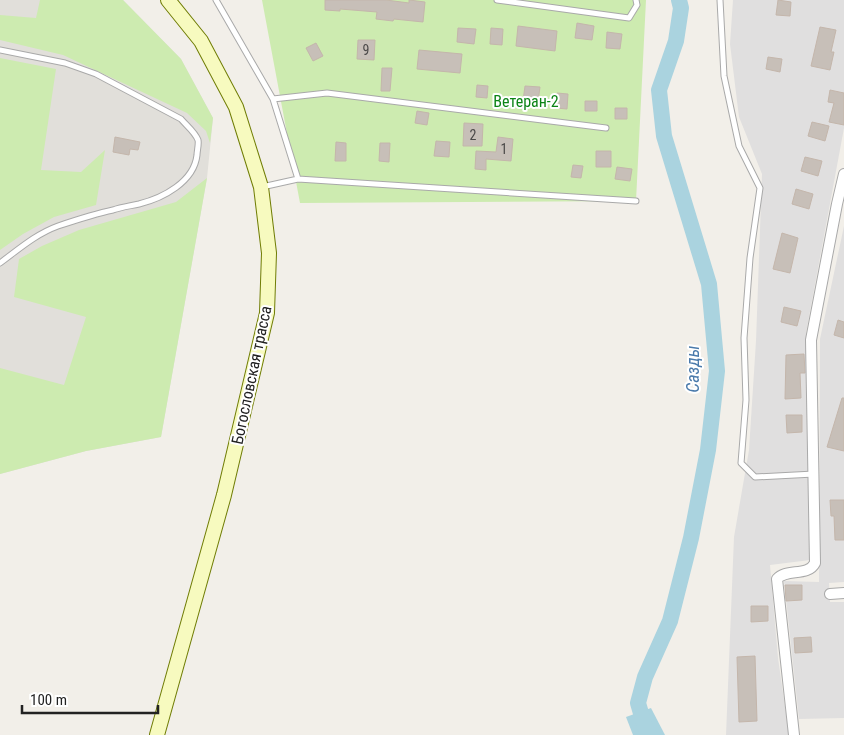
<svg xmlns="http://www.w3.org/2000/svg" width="844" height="735" viewBox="0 0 844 735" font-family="'Roboto Condensed',sans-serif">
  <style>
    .residential { fill: #e0dfdf }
    .airport { fill: #e1dfda }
    .grass { fill: #cdebb0 }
    .water { fill: #aad3df }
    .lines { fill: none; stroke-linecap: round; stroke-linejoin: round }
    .river { stroke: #aad3df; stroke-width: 16 }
    .building { fill: #c7bfb8; stroke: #c4b6ab }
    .service-casing { stroke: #a9a9a9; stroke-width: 7 }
    .minor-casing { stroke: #a9a9a9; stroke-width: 12 }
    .secondary-casing { stroke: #707d05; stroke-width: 16 }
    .service { stroke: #fff; stroke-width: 5 }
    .minor { stroke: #fff; stroke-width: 10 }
    .secondary { stroke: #f7fabf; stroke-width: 14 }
    .labels { text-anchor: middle; stroke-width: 4; stroke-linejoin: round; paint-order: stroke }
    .number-label { font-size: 14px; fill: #4b4948 }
    .park-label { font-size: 16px; fill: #0c8416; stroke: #fff }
    .street-label { font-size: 16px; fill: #222; stroke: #fff }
    .water-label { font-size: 18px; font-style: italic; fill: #4a7aab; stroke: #fff }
  </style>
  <rect width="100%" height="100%" fill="#f2efe9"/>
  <path class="residential" d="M733 0H844V128L806 333 810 560 770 565 778 658 789 735H726L734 537 749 450 756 341 762 174 739 117 730 44Z
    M844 226V582L829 583 830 602H844V718L799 719 784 581 819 582 820 339Z"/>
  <path class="airport" d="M0 0H123L181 59 213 118 207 178 161 437 86 451 0 474Z"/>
  <path class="grass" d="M40 0H123L181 59 213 118 210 143 206 131 187 113 63 55 0 40V15L36 18Z
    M262 0H646L636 201 300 203Z
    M0 58 56 69 41 170 81 172 105 150 96 205 54 217 23 234 0 250Z
    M207 178 161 437 86 451 0 474V368L64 385 86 317 14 297 19 259 42 246 79 230 176 202Z"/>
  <path class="water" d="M651 708 665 735H633L626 717Z"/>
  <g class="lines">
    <path class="river" d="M649 735 645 727 638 703 645 677 670 621 691 538 708 450 717 371 709 284 664 136 659 90 676 41 681 8 679 0"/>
  </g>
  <path class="building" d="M325 0H386L409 3V0L425 2 423 22 394 19 393 21 376 19 377 12 340 9V11L325 10Z
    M778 0 791 2 790 16 776 15Z
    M577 23 594 26 592 40 575 38Z
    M518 26 557 31 555 51 516 46Z
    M820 27 836 30 831 52H834L830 70 811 66Z
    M458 28 476 29 474 44 457 42Z
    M491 28 503 29 502 45 490 44Z
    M607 32 622 34 620 49 606 48Z
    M358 40H375L374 60 357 59Z
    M316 43 323 56 313 61 306 48Z
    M419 50 462 54 460 73 417 69Z
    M768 57 782 59 780 72 766 69Z
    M382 68H392L390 91H381Z
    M477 85 488 86 487 98 476 97Z
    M525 86 540 87 538 102 523 101Z
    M830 90 844 93V125L829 122 834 103 828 102Z
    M557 93 568 94 567 109 556 108Z
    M585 101H597V111H585Z
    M615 108H627V119H615Z
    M417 111 429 113 427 125 415 123Z
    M812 122 829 126 825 141 808 136Z
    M464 123 483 124 482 146H463Z
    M115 137 140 142 138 150 130 149 129 155 113 152Z
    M498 137 513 139 511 161 486 159V170L475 169 476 151 496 152Z
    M436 141 450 142 449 157 434 156Z
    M336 142 346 143V161H335Z
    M380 143H390L389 162 379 161Z
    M596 151H611V167H596Z
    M805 157 822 161 818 176 801 171Z
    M573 165 583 166 581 178 571 177Z
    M617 167 632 169 630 181 615 179Z
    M796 189 813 194 809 209 792 204Z
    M782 233 798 238 790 273 773 269Z
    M784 307 801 311 797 326 781 322Z
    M838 320 844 322V338L834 335Z
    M804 354 805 373H800L801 398 785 399 786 355Z
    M842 398H844V451L827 447Z
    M786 415H802V432L787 433Z
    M830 500H844V540H835L834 516H831Z
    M785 585H802V600L786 601Z
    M751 606H768V621L751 622Z
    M811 637 812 652 795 653 794 638Z
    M755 656 757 721 739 722 737 657Z"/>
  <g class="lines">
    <g class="service-casing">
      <path id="service" d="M216 0 273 99 327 93 606 128
        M497 0 629 18 637 5 636 0
        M720 0 724 76 739 146 760 188 750 258 744 338 746 400 741 463 755 477 814 474
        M0 50 65 63 96 74 181 119C186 125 195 132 198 140 199 144 197 151 197 155 194 182 163 198 139 204 130 206 121 207 113 210 94 214 76 220 58 226 36 234 19 249 0 263
        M273 99 298 179 636 201
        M262 187 298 179"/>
    </g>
    <g class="minor-casing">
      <path id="minor" d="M830 594 844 593
        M794 735 777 579C786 568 808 577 815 563L811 340 837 204 844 174"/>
    </g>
    <g class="secondary-casing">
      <path id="secondary" d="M157 735 224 495 267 313 269 253 261 187 236 107 201 41 168 0"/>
    </g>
    <use href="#service" class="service"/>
    <use href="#minor" class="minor"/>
    <use href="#secondary" class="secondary"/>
  </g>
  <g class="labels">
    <g class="number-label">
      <text x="366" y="55">9</text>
      <text x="473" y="140">2</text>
      <text x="504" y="154">1</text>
    </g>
    <g class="park-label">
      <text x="526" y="107">Ветеран-2</text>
    </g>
    <g class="street-label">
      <text transform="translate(251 375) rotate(-78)" y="6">Богословская трасса</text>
    </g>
    <g class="water-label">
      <text transform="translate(693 369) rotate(-90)" y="6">Сазды</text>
    </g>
  </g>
  <path d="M22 705v8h136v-8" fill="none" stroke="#222222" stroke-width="2.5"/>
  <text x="30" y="705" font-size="15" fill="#222222" stroke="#ffffff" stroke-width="4" paint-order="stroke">100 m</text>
</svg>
